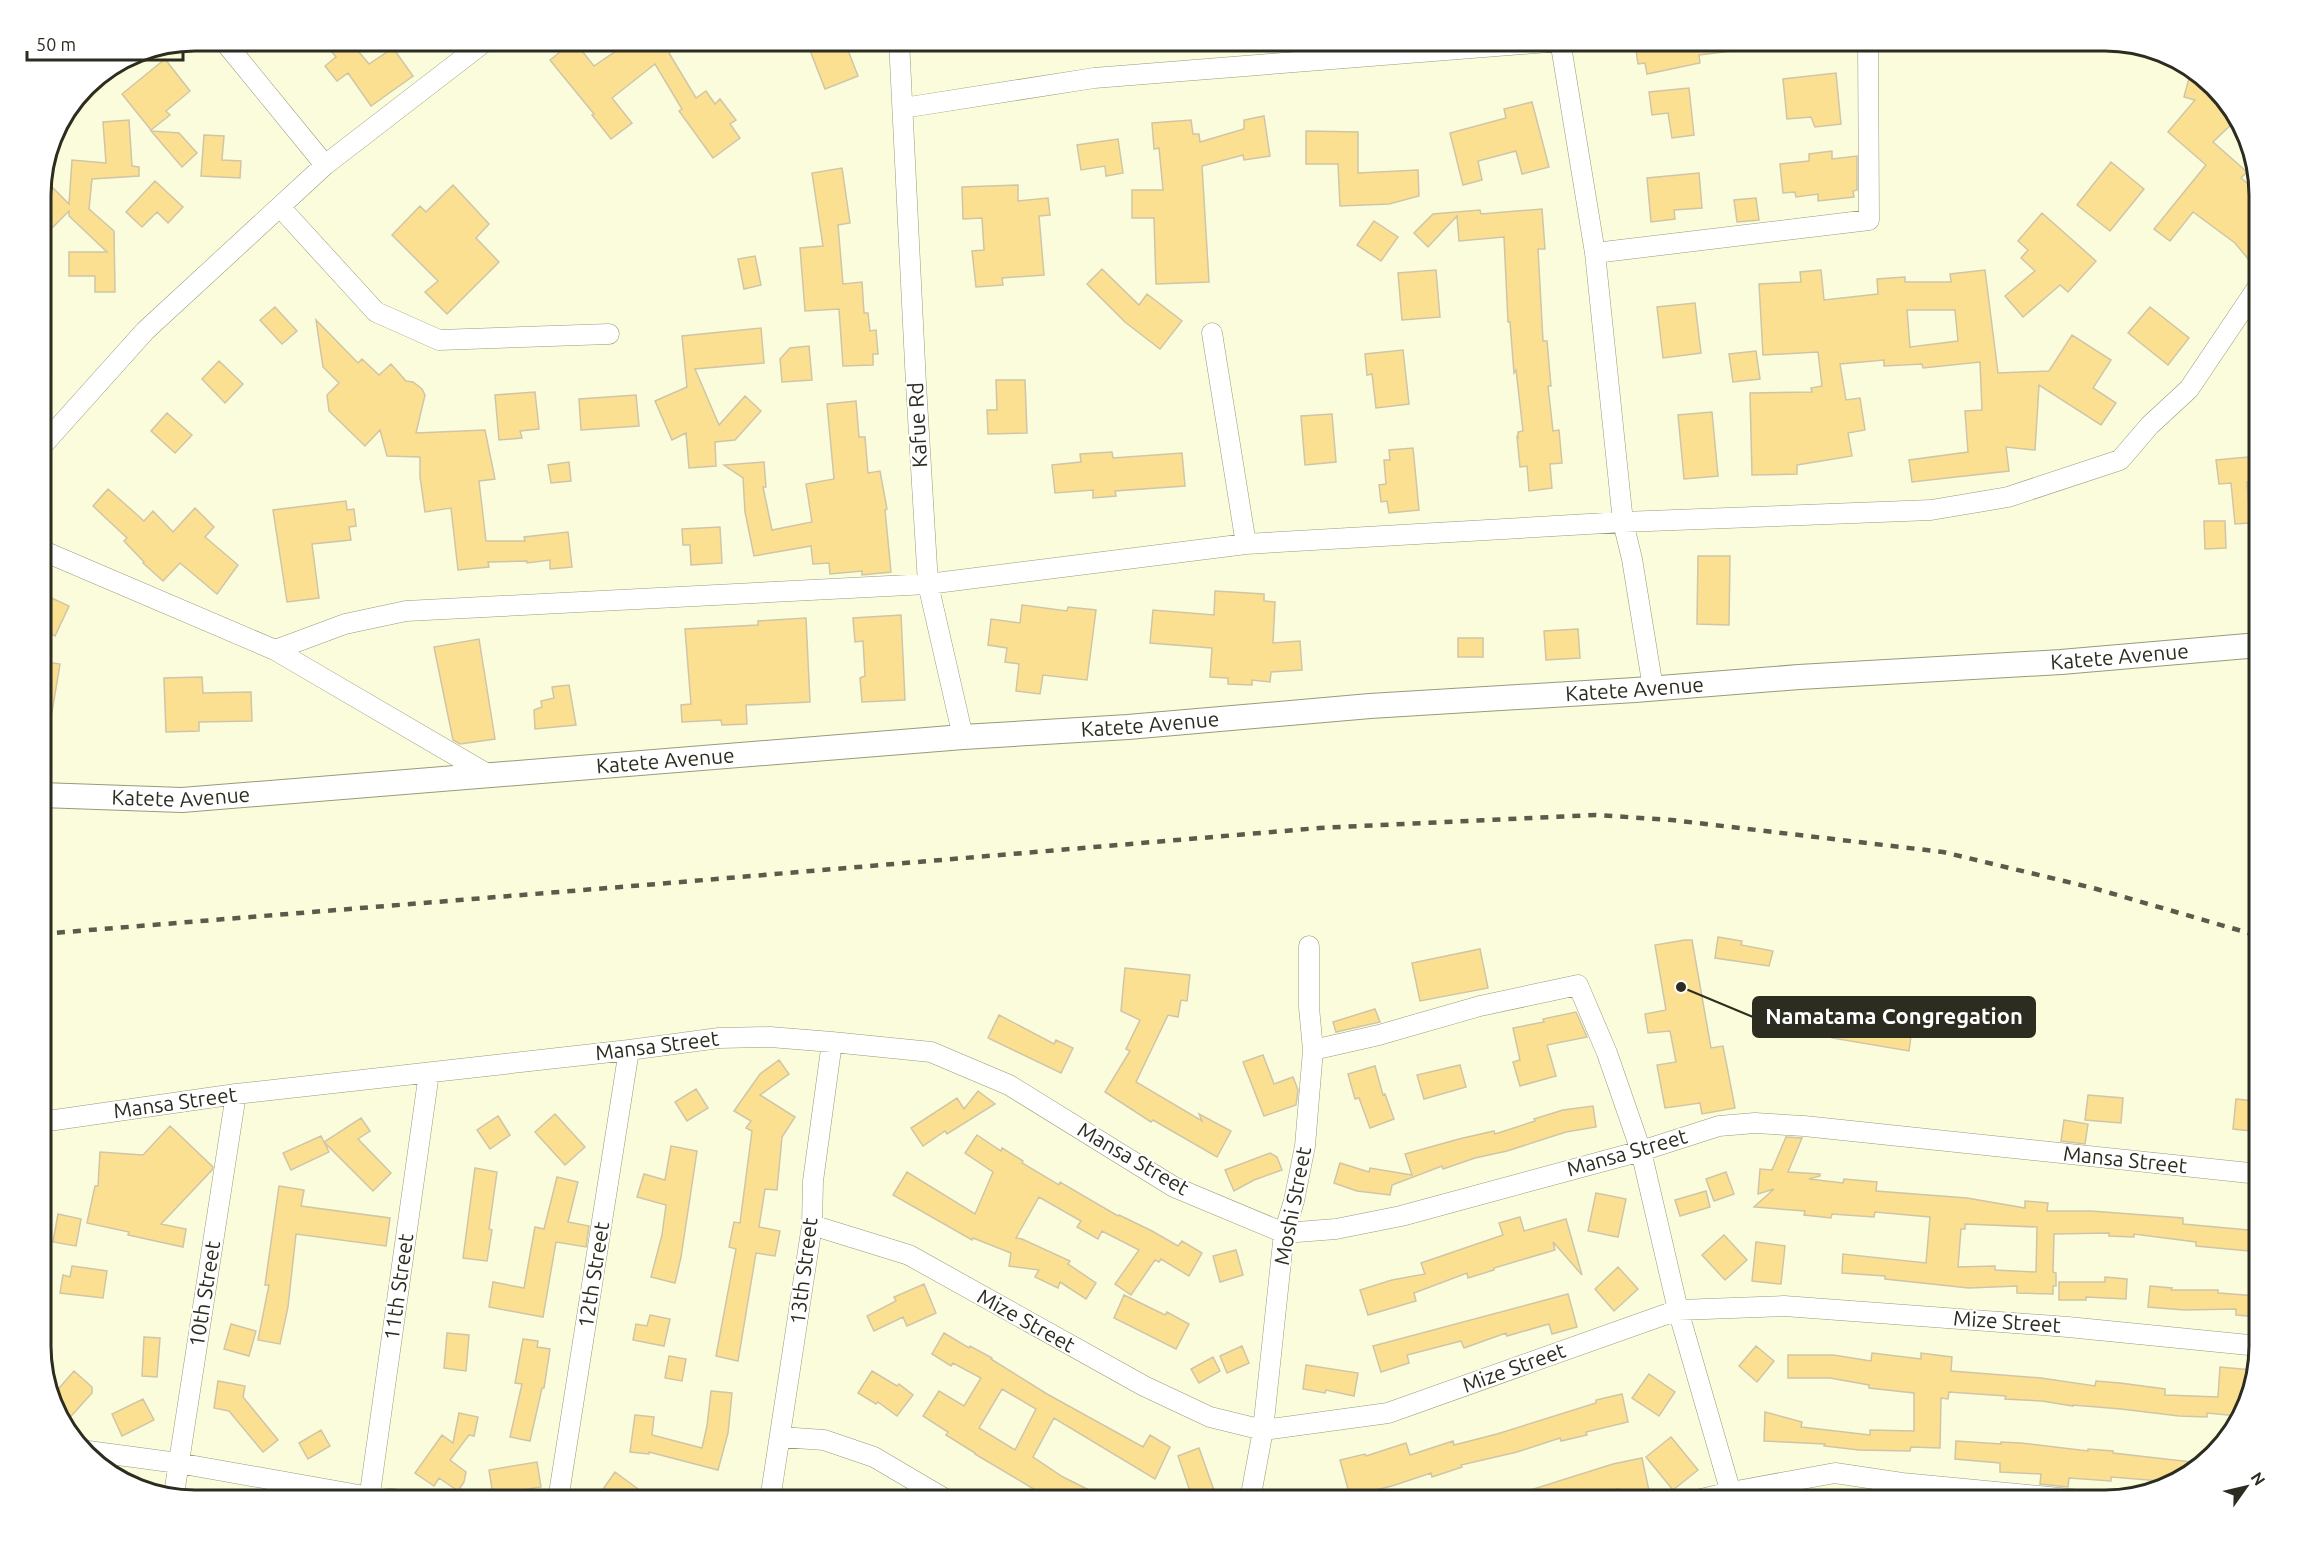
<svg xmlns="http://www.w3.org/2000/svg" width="2300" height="1541" viewBox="0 0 2300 1541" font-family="Ubuntu,sans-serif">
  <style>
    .building { fill: #fce092; stroke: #d0c5a7; stroke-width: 1.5; fill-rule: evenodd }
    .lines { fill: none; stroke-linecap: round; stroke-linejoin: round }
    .minor-casing { stroke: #999a7b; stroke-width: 21 }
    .tertiary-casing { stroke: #999a7b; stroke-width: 26 }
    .minor { stroke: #fff; stroke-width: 20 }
    .tertiary { stroke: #fff; stroke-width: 24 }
    .rail { stroke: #5a5b4a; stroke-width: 4.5; stroke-dasharray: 8 8; stroke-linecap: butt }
    .labels { text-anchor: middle; stroke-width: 4.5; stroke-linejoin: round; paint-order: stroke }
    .street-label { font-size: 21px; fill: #2c2c20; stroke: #fff }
    .rim { fill: none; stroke: #2c2c20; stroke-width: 3 }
    .leader { fill: none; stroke: #2c2c20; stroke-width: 2 }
    .callout-dot { fill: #2c2c20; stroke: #fff; stroke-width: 2 }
    .callout { fill: #2c2c20; stroke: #2c2c20; stroke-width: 2 }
    .callout-label { font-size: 22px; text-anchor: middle; font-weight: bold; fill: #fff }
  </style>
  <rect width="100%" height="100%" fill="#fbfcdb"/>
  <path class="building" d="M322 40H349L369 64 393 48 413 76 371 106 348 73 337 81 325 66 336 57Z
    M632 40H664L671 51 669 53 696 98 706 91 715 104 720 99 736 120 730 124 740 138 713 158 679 111 682 109 655 64 612 98 632 123 611 139 592 115 594 114 550 60 574 41 594 66Z
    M806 40H844L858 76 825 89Z
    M1656 40H1731V51L1699 55 1700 63 1647 74 1645 63 1638 64 1635 43Z
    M165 59 190 91 166 111 170 115 151 130 122 94Z
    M2192 67 2239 117 2213 142 2247 172 2241 178 2259 193V250L2249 260 2235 243 2193 212 2170 241 2154 229 2206 165 2168 132 2195 100 2184 97Z
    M1836 73 1841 124 1815 127 1811 117 1787 119 1783 79Z
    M1689 88 1694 135 1672 138 1668 113 1652 115 1649 92Z
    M1532 102 1549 167 1522 174 1516 151 1478 161 1482 180 1463 185 1450 133 1506 118 1504 109Z
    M1264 116 1270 156 1244 160 1243 155 1202 166 1209 282 1156 284 1154 218H1132V190H1163L1159 148 1154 149 1152 123 1191 120 1193 134H1199L1200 142 1244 129V120Z
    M129 120 132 166 139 167V176L92 179 89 209 114 231 115 292H95V276H69V252H107L69 216V211L41 239V185L43 178 69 204 72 160 106 163 103 122Z
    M151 131 179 133 197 153 182 167Z
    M1306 131 1358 132V173L1418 170 1419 196 1389 204 1340 206 1338 164H1306Z
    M204 135 224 136 222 160 241 161 240 178 201 176Z
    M1118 139 1123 173 1106 176 1105 166 1081 170 1077 145Z
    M1832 151V159L1857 156V190L1853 191 1854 197 1818 201V194L1796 197 1795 192 1783 193 1780 164 1809 161V154Z
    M2111 162 2144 189 2110 231 2077 205Z
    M842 168 850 223 838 225 843 284 862 282 864 313H868L870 331 876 330 878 354H873V365L843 366 839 309 805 311 800 248 823 246 812 173Z
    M1699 173 1702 208 1674 210 1675 219 1651 222 1647 178Z
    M155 181 183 207 168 223 157 212 142 227 126 212Z
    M453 185 489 224 476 238 499 262 447 314 425 292 438 281 392 235 420 206 426 212Z
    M1018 185V201L1048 198 1050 215 1039 216 1044 275 1002 278 1003 285 976 287 972 251 984 250 982 218 963 219 962 187Z
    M1756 198 1759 220 1737 222 1734 200Z
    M1542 209 1545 249H1538L1543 341H1547L1551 386H1548L1553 431 1559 430 1562 463 1550 464 1552 488 1529 491 1527 466 1520 467 1517 437 1518 438V432L1523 431 1516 370 1514 373 1510 322H1508L1504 237 1459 241 1457 216 1428 247 1414 233 1433 214 1480 210 1481 214Z
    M2042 213 2096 261 2068 292 2060 285 2023 317 2005 296 2035 271 2021 258 2028 250 2018 241Z
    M1374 221 1398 237 1381 261 1357 245Z
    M755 256 761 285 744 289 738 259Z
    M1102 269 1139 305 1147 294 1182 321 1160 349 1125 322 1087 284Z
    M1436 270 1440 317 1402 320 1398 273Z
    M1821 270 1824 300 1878 294 1877 279 1905 277V282H1951L1950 274 1985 270 1998 373 2049 371 2072 335 2111 360 2093 388 2116 403 2101 425 2039 385 2035 450 2006 447 2009 471 1912 482 1909 460 1968 452 1965 411 1982 410 1980 362 1923 368 1922 364 1884 366V360L1840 364 1846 400 1860 398 1865 430 1848 433 1852 456 1797 465V474L1752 475 1750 393 1812 392 1811 388 1822 386 1818 352 1763 355 1759 284 1801 282 1800 272ZM1907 310H1955L1958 341 1910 347Z
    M1695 303 1701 353 1663 358 1657 307Z
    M275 307 297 331 282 344 260 320Z
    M2150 307 2189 338 2168 365 2128 333Z
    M316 320 358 363 362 359 379 375 391 364 406 381 413 382 422 389 425 395 416 433 485 430 495 479 479 481 486 541H525L524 537 568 532 572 567 550 569V560L527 563V561L488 562 489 567 458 570 451 508 425 512 420 477V457L387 456 380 430 365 446 329 411 327 395 339 383 323 367Z
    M761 328 764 363 695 369 719 425 745 396 761 411 735 440 715 442 716 466 689 468 686 433 672 440 655 401 687 387 682 336Z
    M809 346 812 380 782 382 780 359 790 348Z
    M1403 350 1409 404 1376 408 1372 374 1367 375 1365 354Z
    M1756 351 1760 379 1733 382 1729 354Z
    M219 361 243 384 225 403 202 379Z
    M996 380H1025L1027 433 988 434 987 410H997Z
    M535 392 539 429 520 431 522 438 499 440 495 395Z
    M636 395 639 426 581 430 579 399Z
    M856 401 859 437H865L868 473 880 471 887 509 885 510 891 572 862 575V571L830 574 829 563 813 564 811 546 754 556 745 512 743 478 724 465 764 462 766 487H763L772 530 812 522 806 484 834 479 827 404Z
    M1712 412 1718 476 1684 479 1678 415Z
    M167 413 192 435 175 453 151 431Z
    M1332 414 1336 462 1305 465 1301 416Z
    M1413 448 1419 510 1389 513 1387 501 1381 502 1379 485 1386 484 1384 460H1390L1389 450Z
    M1112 452 1113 458 1182 453 1185 486 1115 491 1116 496 1093 498V490L1055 493 1052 465 1081 462 1080 454Z
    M2259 456V481L2247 482 2250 523 2235 524 2231 483 2219 484 2216 460Z
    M569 462 571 481 551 483 548 465Z
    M108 489 144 521 153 511 173 532 195 508 214 527 205 537 238 565 217 594 180 563 163 581 143 563 144 562 124 541 127 538 93 506Z
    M346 501 347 510 354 509 356 526 349 527 351 540 312 544 319 598 287 602 273 510Z
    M2204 521H2225L2226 548 2205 549Z
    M720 527 722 563 691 565 690 545H683L682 529Z
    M1698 556H1730L1729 625 1697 624Z
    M1215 591 1264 594V601L1275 602 1273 643 1300 641 1302 670 1271 672 1270 682 1252 680V685L1228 684V678L1210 677 1212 648 1150 643 1153 610 1214 615Z
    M41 593 69 606 55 636 41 629Z
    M1022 605 1067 611 1068 607 1096 610 1087 680 1043 675 1040 694 1016 691 1019 664 1005 662 1007 648 988 645 991 619 1020 623Z
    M901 615 905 700 862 702 860 678 865 676 863 641 855 642 853 618Z
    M806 618 810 702 746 705 747 724 722 725 721 720 682 722 681 705 691 704 685 629 758 625V621Z
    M1578 629 1580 658 1546 660 1544 631Z
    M1458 638H1483V657H1458Z
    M479 639 495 739 460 744 453 740 434 647Z
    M41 661 60 664 50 724 41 723Z
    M202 677 203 693 251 692 252 721 199 722V731L166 732 164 678Z
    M569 685 576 725 535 729 534 710 542 707 541 701 554 698 552 687Z
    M1718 937 1742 941 1741 945 1773 951 1769 966 1715 958Z
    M1685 940H1692L1711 1048 1723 1046 1735 1108 1702 1114 1700 1103 1665 1108 1657 1065 1676 1062 1670 1031 1648 1033 1645 1014 1666 1010 1655 945Z
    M1480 949 1488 988 1420 1001 1412 963Z
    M1125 968 1190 975 1187 1001 1181 1000 1178 1017 1168 1015 1136 1082 1202 1121 1199 1114 1231 1131 1217 1157 1153 1120 1151 1122 1105 1092 1130 1051 1126 1049 1140 1020 1121 1011Z
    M1838 1003 1914 1015 1909 1051 1832 1038Z
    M1375 1009 1380 1022 1336 1032 1333 1022Z
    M1576 1012 1587 1037 1547 1045 1556 1076 1520 1086 1513 1062 1520 1060 1513 1028 1544 1022 1543 1019Z
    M999 1015 1054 1044 1056 1040 1073 1048 1061 1073 988 1038Z
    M1263 1055 1274 1084 1293 1077 1298 1090 1296 1105 1264 1116 1243 1062Z
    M779 1060 789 1074 760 1095 795 1117 782 1137 777 1190 765 1189 759 1227 780 1231 775 1256 756 1253 738 1361 716 1356 736 1249 729 1247 734 1222 740 1223 752 1131 746 1128 751 1121 734 1111 760 1074Z
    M1460 1065 1466 1087 1424 1099 1417 1075Z
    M1375 1066 1383 1095 1385 1094 1394 1119 1370 1128 1359 1098 1355 1099 1348 1074Z
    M696 1089 708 1108 687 1121 675 1102Z
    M978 1091 995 1104 947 1134 945 1131 923 1146 911 1128 957 1098 964 1109Z
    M2088 1095 2123 1098 2121 1123 2085 1120Z
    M2236 1099 2254 1101 2251 1131 2233 1129Z
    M1593 1106 1596 1127 1566 1132 1507 1151 1475 1158 1443 1169 1442 1166 1392 1185 1390 1195 1357 1191 1334 1183 1340 1163 1369 1172 1370 1168 1412 1175 1405 1154 1459 1139 1494 1131 1495 1134 1535 1121 1534 1119 1563 1110Z
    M555 1114 585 1147 565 1165 535 1132Z
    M498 1116 510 1135 490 1149 477 1130Z
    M361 1118 370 1131 358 1139 391 1173 373 1191 324 1142Z
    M2064 1120 2088 1124 2085 1144 2061 1141Z
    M170 1126 213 1167 212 1170 161 1224 186 1229 183 1247 128 1235 129 1232 87 1223 95 1186H98L100 1152 143 1155Z
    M977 1135 1001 1151 1002 1148 1023 1161 1022 1163 1059 1185 1060 1182 1118 1216 1119 1215 1152 1231 1178 1246 1182 1241 1202 1253 1189 1276 1161 1259 1159 1262 1155 1260 1131 1295 1115 1284 1139 1250 1102 1231 1098 1239 1077 1227 1081 1221 1039 1197 1016 1238 1022 1239 1070 1261 1068 1264 1096 1283 1086 1299 1060 1282 1058 1288 1035 1277 1039 1270 1009 1266 1011 1253 973 1238 972 1240 893 1195 907 1172 975 1214 993 1172 965 1153Z
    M321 1136 329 1152 291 1170 283 1153Z
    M1786 1137 1802 1138 1788 1172 1820 1174V1176L1809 1179 1843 1183 1844 1179 1877 1182 1876 1191 1967 1198 2025 1208V1201L2048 1203 2047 1211H2091L2183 1218V1224L2259 1231V1252L2196 1246V1242L2134 1234V1237L2109 1236V1233L2054 1234 2053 1272 2056 1273V1286H2053V1294L2017 1293V1286L1969 1288 1885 1279V1276L1842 1273 1843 1254 1926 1263 1930 1217 1875 1212 1874 1217 1832 1214 1831 1218 1804 1215 1805 1211 1754 1207 1774 1189 1758 1194 1760 1169 1772 1170ZM1965 1224 2037 1227 2036 1272 1995 1270V1266L1958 1267 1961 1229H1965Z
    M671 1146 697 1151 681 1257 675 1283 651 1277 662 1235 666 1205 637 1197 644 1174 665 1180Z
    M1270 1153 1277 1157 1282 1170 1254 1180 1234 1191 1225 1170Z
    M475 1168 497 1172 489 1229 492 1230 487 1261 463 1258Z
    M1726 1172 1734 1194 1714 1201 1706 1179Z
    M557 1177 578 1182 568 1222 589 1226 586 1247 556 1242 543 1317 489 1307 493 1282 524 1288 535 1227 544 1229Z
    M279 1186 304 1190 301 1206 390 1218 386 1246 296 1234 288 1307 280 1344 258 1340 269 1285H265Z
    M1706 1191 1710 1207 1680 1216 1675 1200Z
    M1596 1193 1626 1199 1618 1237 1588 1231Z
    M58 1214 81 1219 76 1246 53 1242Z
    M1520 1217 1524 1231 1566 1219 1582 1275 1553 1242 1555 1250 1494 1268V1270L1468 1278 1467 1273 1414 1293 1416 1301 1368 1315 1360 1290 1392 1280 1425 1274 1421 1263 1503 1235 1499 1223Z
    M1724 1235 1747 1260 1725 1280 1702 1255Z
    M1756 1242 1785 1246 1781 1284 1752 1281Z
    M1236 1250 1243 1275 1220 1282 1213 1256Z
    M72 1266 107 1271 103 1298 60 1293 63 1275 70 1277Z
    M1618 1267 1638 1289 1614 1311 1595 1289Z
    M2105 1277 2127 1279 2126 1299 2086 1297V1300H2059V1282H2105Z
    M924 1284 936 1313 907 1326 903 1317 874 1331 867 1316 896 1301 894 1297Z
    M2150 1286 2172 1288 2171 1290H2218V1293L2259 1296V1317L2236 1315V1309L2184 1310 2148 1307Z
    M1568 1294 1577 1327 1552 1334 1549 1324 1507 1336 1506 1333 1464 1348 1461 1341 1407 1355 1409 1363 1381 1372 1373 1346Z
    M1124 1295 1165 1315 1167 1312 1189 1324 1176 1349 1114 1318Z
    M650 1315 670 1319 664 1346 633 1340 636 1324 647 1326Z
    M231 1324 256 1331 249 1356 224 1349Z
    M447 1333 469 1335 466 1371 444 1368Z
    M944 1333 969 1348 970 1346 992 1358 991 1359 1047 1394 1143 1447 1150 1435 1170 1447 1155 1479 1054 1418 1033 1457 1063 1477 1109 1500H1052L975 1454V1453L946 1435 948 1432 923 1416 939 1391 964 1406 981 1378 953 1363 951 1366 932 1354ZM1002 1389 1036 1409 1015 1450 979 1428Z
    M144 1337 160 1338 157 1377 142 1376Z
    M523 1339 538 1341 537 1347 550 1349 544 1388H542L530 1441 510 1437 522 1384 515 1383Z
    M1242 1346 1249 1363 1227 1373 1220 1356Z
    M1756 1346 1774 1361 1757 1382 1739 1366Z
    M1872 1353 1921 1359V1353L1952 1357 1951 1371 2041 1378 2095 1386 2096 1381 2120 1383 2165 1389V1395L2218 1397 2220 1367 2252 1370 2238 1416 2207 1413V1417L2179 1416 2121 1409 2073 1405V1406L2042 1401 2005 1399 2006 1396 1949 1392 1948 1399 1941 1398 1940 1448 1911 1447 1910 1451 1859 1450 1824 1446 1825 1444 1764 1441 1765 1412 1802 1422 1801 1427 1870 1435V1430L1914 1431V1393L1869 1388V1385L1830 1378H1788V1355H1833L1871 1361Z
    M669 1356 686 1359 682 1381 665 1378Z
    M1213 1357 1220 1371 1199 1383 1191 1369Z
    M1306 1365 1358 1373 1354 1396 1326 1390 1325 1393 1303 1389Z
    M74 1371 92 1387V1393L63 1425 53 1395Z
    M872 1371 897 1386 899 1384 913 1395 897 1416 878 1402 876 1404 858 1393Z
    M1649 1374 1675 1392 1659 1416 1632 1398Z
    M218 1381 245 1386 243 1397 278 1440 263 1452 229 1411 214 1408Z
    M711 1391 732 1393 728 1433 718 1470 649 1452V1454L630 1452 635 1415 654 1417 652 1435 702 1448 707 1426Z
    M1622 1394 1628 1422 1586 1432 1587 1435 1561 1441 1560 1438 1517 1452 1461 1465 1462 1467 1432 1477 1431 1473 1392 1486 1350 1496 1340 1460 1365 1454 1366 1456 1406 1443 1410 1455 1453 1441 1454 1445 1497 1434 1596 1403V1400Z
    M143 1399 154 1420 122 1436 112 1414Z
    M459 1413 478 1417 474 1436 469 1435 450 1460 466 1472 464 1482 458 1491 439 1478 434 1486 415 1473 442 1435 453 1443Z
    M321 1430 330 1446 308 1459 299 1443Z
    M1671 1437 1698 1470 1673 1490 1646 1457Z
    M1956 1441 2001 1444V1442L2021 1443 2088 1451V1449L2113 1451V1453L2201 1463 2182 1480 2174 1482 2111 1477V1481L2069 1478 2068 1487 2040 1484 2041 1474 2000 1472V1463L1955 1459Z
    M1199 1448 1216 1496 1204 1500H1193L1178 1456Z
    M1642 1458 1651 1500H1621L1618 1489 1579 1500H1512L1511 1496 1613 1464Z
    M537 1462 541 1487 493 1495 489 1470Z
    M615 1472 653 1500H618L603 1489Z"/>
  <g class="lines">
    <g class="minor-casing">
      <path id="minor" d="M223 40 325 165
        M899 40 916 384 928 584 963 737
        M903 108 1094 78 1560 41
        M280 207 376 312 439 340 609 334
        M1595 253 1869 220 1868 40
        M1212 333 1246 544
        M41 447 145 331 325 165 487 40
        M41 550 275 650 489 775
        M275 650 345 624 406 611 928 584 1246 544 1623 522 1595 253 1560 40
        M1653 688 1632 559 1623 522 1931 510 2008 497 2120 460 2150 425 2189 389 2259 285
        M1313 1050 1379 1035 1480 1006 1578 985 1607 1053 1641 1151 1678 1310 1733 1500
        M41 1122 236 1094 629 1050 719 1038 770 1037 832 1042 931 1052 1009 1085 1174 1187 1284 1233 1336 1229 1401 1216 1641 1151 1719 1126 1755 1123 1804 1126 2259 1174
        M812 1225 909 1255 1144 1386 1210 1417 1263 1430 1388 1413 1678 1310 1784 1306 2068 1327 2259 1346
        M781 1437 824 1440 874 1457 947 1500
        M88 1451 178 1463 370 1497 403 1500
        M174 1494 236 1094
        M369 1500 429 1073
        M558 1500 629 1050
        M770 1500 812 1225 813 1181 832 1042
        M1250 1500 1263 1430 1284 1233 1294 1201 1305 1146 1313 1050 1309 1007V946
        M1697 1500 1731 1492 1835 1473 1902 1483 2080 1500"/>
    </g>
    <g class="tertiary-casing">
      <g id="tertiary">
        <path id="s1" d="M41 795 182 800 963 737 1128 727 1370 706 1635 690 1799 677 2061 662 2259 645"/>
      </g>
    </g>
    <use href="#minor" class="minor"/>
    <use href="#tertiary" class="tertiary"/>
    <path class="rail" d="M41 934 657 884 1319 828 1596 815 1672 820 1943 852 2093 888 2259 936"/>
  </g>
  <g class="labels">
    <g class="street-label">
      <text transform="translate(918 425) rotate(-93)" y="7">Kafue Rd</text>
      <text dy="7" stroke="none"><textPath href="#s1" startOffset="2084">Katete Avenue</textPath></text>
      <text dy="7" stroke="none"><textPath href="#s1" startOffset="1598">Katete Avenue</textPath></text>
      <text dy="7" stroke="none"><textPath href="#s1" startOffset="1112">Katete Avenue</textPath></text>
      <text dy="7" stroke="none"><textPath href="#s1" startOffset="626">Katete Avenue</textPath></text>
      <text dy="7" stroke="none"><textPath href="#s1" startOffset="140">Katete Avenue</textPath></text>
      <text transform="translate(657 1046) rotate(-7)" y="7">Mansa Street</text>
      <text transform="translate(175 1103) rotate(-8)" y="7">Mansa Street</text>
      <text transform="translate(1627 1153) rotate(-16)" y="7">Mansa Street</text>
      <text transform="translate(1133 1159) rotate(30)" y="7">Mansa Street</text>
      <text transform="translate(2125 1160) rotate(6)" y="7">Mansa Street</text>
      <text transform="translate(1293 1206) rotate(-79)" y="7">Moshi Street</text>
      <text transform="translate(804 1271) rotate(-83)" y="7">13th Street</text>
      <text transform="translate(594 1275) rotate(-81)" y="7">12th Street</text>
      <text transform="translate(399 1287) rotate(-82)" y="7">11th Street</text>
      <text transform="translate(205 1294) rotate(-81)" y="7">10th Street</text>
      <text transform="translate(1026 1321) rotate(29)" y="7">Mize Street</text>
      <text transform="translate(2007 1322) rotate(4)" y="7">Mize Street</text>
      <text transform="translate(1514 1368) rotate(-20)" y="7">Mize Street</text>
    </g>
  </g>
  <path d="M0 0H2300V1541H0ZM195 51H2105A144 144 0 0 1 2249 195V1346A144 144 0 0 1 2105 1490H195A144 144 0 0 1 51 1346V195A144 144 0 0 1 195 51Z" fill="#fff" fill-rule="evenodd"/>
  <path class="rim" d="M195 51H2105A144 144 0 0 1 2249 195V1346A144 144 0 0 1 2105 1490H195A144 144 0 0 1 51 1346V195A144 144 0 0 1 195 51Z"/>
  <path class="leader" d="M1681 987L1753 1017"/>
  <circle class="callout-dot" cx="1681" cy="987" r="6"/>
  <rect class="callout" x="1753" y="997" width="282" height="40" rx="6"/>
  <g class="callout-label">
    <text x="1894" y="1024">Namatama Congregation</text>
  </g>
  <g transform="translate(2246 1487) rotate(56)" stroke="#ffffff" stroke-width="4.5" paint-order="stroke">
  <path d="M0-4.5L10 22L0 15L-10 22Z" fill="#2c2c20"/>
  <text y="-9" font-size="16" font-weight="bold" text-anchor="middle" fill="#2c2c20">N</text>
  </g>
  <path d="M27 51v9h156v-9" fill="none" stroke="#2c2c20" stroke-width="3"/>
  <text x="36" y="51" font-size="18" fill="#2c2c20" stroke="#ffffff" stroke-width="4.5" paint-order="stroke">50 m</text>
</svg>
